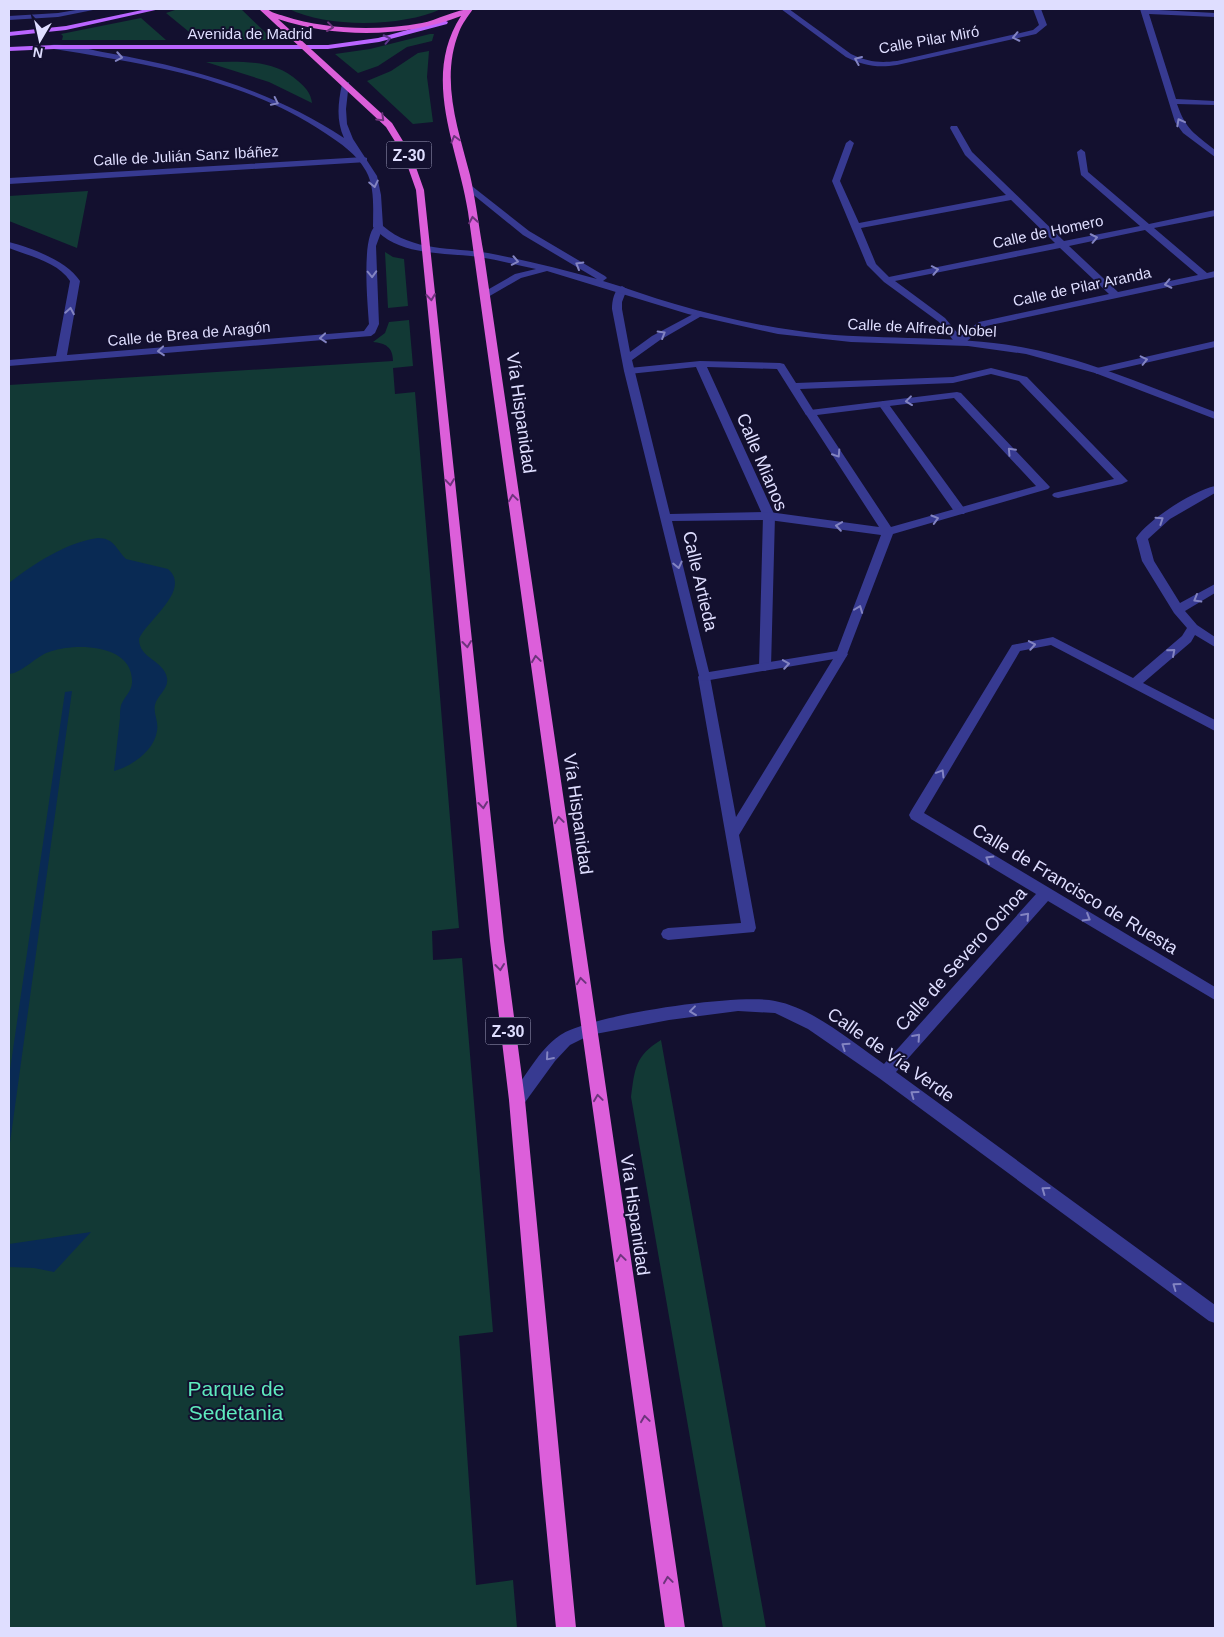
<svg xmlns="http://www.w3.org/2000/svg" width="1224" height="1637" viewBox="0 0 1224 1637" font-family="Arial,sans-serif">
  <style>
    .green { fill: #123935 }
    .water { fill: #092a54 }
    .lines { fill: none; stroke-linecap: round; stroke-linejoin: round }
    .pedestrian { fill: #373a91; fill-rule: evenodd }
    .minor { fill: #373a91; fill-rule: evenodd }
    .tertiary { fill: #373a91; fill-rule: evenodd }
    .primary { fill: #ba65ff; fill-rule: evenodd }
    .trunk { fill: #dc5fda; fill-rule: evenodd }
    .oneway { stroke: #6d347c }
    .oneway2 { stroke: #8384c2 }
    .oneway3 { stroke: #5e368d }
    .labels { text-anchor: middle; stroke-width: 4; stroke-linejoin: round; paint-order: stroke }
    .far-street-label { font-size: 15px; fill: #dfdeff; stroke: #13102f }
    .shield { fill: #13102f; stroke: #a2a0c1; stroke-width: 1 }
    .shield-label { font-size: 16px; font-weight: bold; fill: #dfdeff }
    .street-label { font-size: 18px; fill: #dfdeff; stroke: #13102f }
    .near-park-label { font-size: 21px; fill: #5eeabd; stroke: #13102f }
  </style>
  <rect width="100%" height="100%" fill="#13102f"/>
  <path class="green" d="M178 9H241L271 38 268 40H199L166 13Z
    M289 9H441C403 27 327 28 289 9Z
    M141 18 166 40H62L63 36 61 34Z
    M430 34H434L432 41 407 47 378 66 358 73 335 54 370 49Z
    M429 51 427 77 433 122 413 124 367 81 391 71 418 53Z
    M206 62C238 62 273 58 298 81 305 87 311 93 312 103L269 82Z
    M88 191 77 248 9 221V196Z
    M385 252 393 257 404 259 408 306 388 308Z
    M409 320 413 366 393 368 395 394 415 392 459 928 432 931 433 960 462 958 493 1332 459 1336 476 1585 513 1580 517 1628H9V385L393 361C393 347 385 343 373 342L385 333 389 322Z
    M661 1040 766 1628H723L631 1097C635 1068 635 1056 661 1040Z"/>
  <path class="water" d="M98 538C114 538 116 549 126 559L168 569C192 590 147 620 139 639 139 659 164 660 167 678 169 689 157 695 155 705 153 713 159 722 157 731 154 751 132 766 114 771 116 753 118 736 120 718 120 714 120 706 122 703 125 696 131 692 132 683 134 644 77 643 52 651 36 655 23 673 9 674V583C35 563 65 543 98 538Z
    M72 691 9 1150V1077L65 692Z
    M91 1232 54 1272 34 1268 9 1267V1244Z"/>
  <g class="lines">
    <path class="pedestrian" d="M850 140 854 143 840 181 859 223 1011 194 1015 197 1011 200 861 228 876 264 892 280 890 282H884L867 265 832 181 846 143Z
      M364 157 367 158V162L9 184V178Z
      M1215 341V347L1097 374 1092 371 1097 368Z
      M700 361 780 363 784 364 796 383 953 377 991 368 1027 377 1128 481 1122 484 1058 498 1054 497 1052 495 1054 493 1114 479 1019 381 991 374 953 383 800 389 815 413 810 416 806 415 777 369 707 367 775 516 771 667 765 671 759 667 763 516 696 367 629 374 624 371 629 368Z
      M883 401 887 402 964 508 966 511 964 514H956L878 404Z
      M842 650 848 654 739 835 756 928 754 932 668 940 663 938 661 934 663 930 668 928 741 923 698 677 700 674H708L710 677 736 817 838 651Z"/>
    <path class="minor" d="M82 9H98L58 17 9 20V16L58 13Z
      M781 9H789L851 54C868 62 879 63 897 61L1033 30 1039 25 1033 9H1041L1047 25 1036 34 897 65C878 68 864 66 846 57Z
      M1140 9 1215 13V17L1149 14 1176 99 1215 101V105L1177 104C1186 130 1194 133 1215 150V157L1183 133 1175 122Z
      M951 126H957L972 152 1064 241 1140 226 1081 175 1077 152 1081 149 1085 152 1088 172 1149 224 1215 210V216L1154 228 1207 273 1215 271V277L986 326 978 331 964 344H956L939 322 884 282V278L1055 243 965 155 950 128ZM1145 230 1198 275 1118 292 1069 246ZM1060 248 1109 294 979 322 960 336 945 318 895 281Z
      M378 224 383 227 376 246 379 324 375 333 371 336 9 366V360L56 356 70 281C58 262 29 256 9 248V242C32 248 67 261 80 281L67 355 364 331 369 324C368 306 360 231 378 224Z
      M622 286 627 289 622 302V309L630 352 652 336 697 312 700 311 705 314 660 340 632 360 670 514 769 512 879 527 805 413 810 410 957 392 961 393 1050 487 1048 489 893 534 846 657 704 681 700 680 624 371 612 309C612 301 614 289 622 286ZM954 398 1036 486 891 527 817 415ZM769 520 881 535 837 651 709 672 672 521Z
      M1215 486V493L1170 519 1148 539 1154 561 1180 603 1215 584V593L1185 611 1197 625 1215 637V647L1195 635 1191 642 1143 683 1215 720V731L1051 645 1020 651 924 813 1215 987V1000L1048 901 896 1072 1215 1305V1323L1209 1321 879 1078 808 1029 775 1013 738 1011 669 1020 590 1035 570 1045 555 1061 523 1105 517 1107 511 1105 509 1100 511 1095C526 1076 539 1050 559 1036 587 1015 740 993 775 1001 813 1008 852 1042 884 1064L1036 894 911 819 909 815 911 811 1012 645 1053 637 1133 678 1182 636 1187 628 1174 613 1142 561 1136 538C1149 519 1193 491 1215 486Z"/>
    <path class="tertiary" d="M51 45C67 43 92 50 108 53 192 68 272 90 344 138 336 120 338 103 342 84L349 82 346 109 347 124 353 139 377 176 381 195 383 226C413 252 452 247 488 253 525 260 561 269 597 279L523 235 465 188V184L468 183 529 231 605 276 607 278 603 281C627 288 650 297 675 304 723 318 773 329 823 334 890 340 959 335 1026 348 1092 361 1153 388 1215 412V419L1095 373 1026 354 968 346 851 342 778 334 688 314 547 271 521 278 488 297H482V293L515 274 536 269C517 265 498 260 479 257 444 252 399 257 373 227 373 209 375 187 366 171 356 153 341 144 325 133 245 79 147 64 54 49L50 47Z"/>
    <path class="primary" d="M147 9H160L66 30 9 36V32L66 26Z
      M444 20 448 22 447 24 379 42 328 49H54L9 51V47L54 45H328L378 38Z"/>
    <path class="trunk" d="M259 9H267C272 13 278 14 284 16 327 30 378 31 422 23 437 20 459 8 473 9 468 16 462 24 459 32 440 80 458 128 470 175 476 202 479 228 484 255L685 1628H665L468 212C458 147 421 78 461 16 405 38 335 38 278 19L392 123 412 156 424 190 504 941 525 1100 576 1628H556L542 1483 509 1100 490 941 416 190 404 156 386 127Z"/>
  </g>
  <defs><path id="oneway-chevron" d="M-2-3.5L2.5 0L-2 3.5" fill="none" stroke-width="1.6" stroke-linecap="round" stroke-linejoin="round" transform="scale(1.25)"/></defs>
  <g class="oneway">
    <use href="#oneway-chevron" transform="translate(330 27) rotate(7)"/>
    <use href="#oneway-chevron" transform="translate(381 118) rotate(44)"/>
    <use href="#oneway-chevron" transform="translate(455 139) rotate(-105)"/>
    <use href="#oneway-chevron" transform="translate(473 220) rotate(-99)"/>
    <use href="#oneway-chevron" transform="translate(431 297) rotate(84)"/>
    <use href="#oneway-chevron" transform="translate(450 482) rotate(84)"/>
    <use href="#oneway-chevron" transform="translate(513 498) rotate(-98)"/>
    <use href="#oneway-chevron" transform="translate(467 644) rotate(84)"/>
    <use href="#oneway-chevron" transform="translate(536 659) rotate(-98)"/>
    <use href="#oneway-chevron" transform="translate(483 805) rotate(84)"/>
    <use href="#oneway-chevron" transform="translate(559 820) rotate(-98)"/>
    <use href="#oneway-chevron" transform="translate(500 967) rotate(83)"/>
    <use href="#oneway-chevron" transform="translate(581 981) rotate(-98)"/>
    <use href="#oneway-chevron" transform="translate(598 1098) rotate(-98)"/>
    <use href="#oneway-chevron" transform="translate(621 1258) rotate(-98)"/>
    <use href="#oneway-chevron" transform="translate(645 1419) rotate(-98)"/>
    <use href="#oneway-chevron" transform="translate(668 1580) rotate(-98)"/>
  </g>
  <g class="oneway2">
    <use href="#oneway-chevron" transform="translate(1016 37) rotate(168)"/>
    <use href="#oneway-chevron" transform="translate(119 57) rotate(10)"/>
    <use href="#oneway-chevron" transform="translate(858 60) rotate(-157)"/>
    <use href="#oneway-chevron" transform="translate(275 102) rotate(26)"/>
    <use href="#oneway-chevron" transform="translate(1180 122) rotate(-118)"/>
    <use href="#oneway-chevron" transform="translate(374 184) rotate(78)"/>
    <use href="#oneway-chevron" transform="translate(1094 238) rotate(-12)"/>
    <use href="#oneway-chevron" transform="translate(515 261) rotate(11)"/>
    <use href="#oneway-chevron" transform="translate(579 265) rotate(-150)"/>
    <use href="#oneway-chevron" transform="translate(935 270) rotate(-11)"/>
    <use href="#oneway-chevron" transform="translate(372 274) rotate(88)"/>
    <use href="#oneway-chevron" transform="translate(1168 284) rotate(168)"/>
    <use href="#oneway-chevron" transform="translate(70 311) rotate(-80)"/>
    <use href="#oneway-chevron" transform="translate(662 334) rotate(-31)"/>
    <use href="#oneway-chevron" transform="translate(323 338) rotate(175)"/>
    <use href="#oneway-chevron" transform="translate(161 351) rotate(175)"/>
    <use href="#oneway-chevron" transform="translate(1144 360) rotate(-13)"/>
    <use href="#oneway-chevron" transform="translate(909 401) rotate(173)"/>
    <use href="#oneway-chevron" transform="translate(1011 451) rotate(-133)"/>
    <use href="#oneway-chevron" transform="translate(837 454) rotate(57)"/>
    <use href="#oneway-chevron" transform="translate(935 519) rotate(-16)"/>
    <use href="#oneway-chevron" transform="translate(1160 520) rotate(-34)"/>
    <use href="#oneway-chevron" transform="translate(839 526) rotate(-172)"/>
    <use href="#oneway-chevron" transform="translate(678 565) rotate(77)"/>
    <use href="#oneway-chevron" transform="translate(1197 599) rotate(150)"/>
    <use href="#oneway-chevron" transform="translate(859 609) rotate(-69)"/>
    <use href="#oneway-chevron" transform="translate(1032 645) rotate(-10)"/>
    <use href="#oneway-chevron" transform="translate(1172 652) rotate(-41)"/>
    <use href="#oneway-chevron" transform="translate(786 664) rotate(-9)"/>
    <use href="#oneway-chevron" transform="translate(941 773) rotate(-59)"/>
    <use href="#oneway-chevron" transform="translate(989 859) rotate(-149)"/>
    <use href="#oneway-chevron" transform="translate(1026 916) rotate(-48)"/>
    <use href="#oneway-chevron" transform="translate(1087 918) rotate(31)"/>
    <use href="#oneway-chevron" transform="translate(693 1011) rotate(173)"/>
    <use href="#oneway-chevron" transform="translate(917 1037) rotate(-48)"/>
    <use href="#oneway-chevron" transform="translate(845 1046) rotate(-146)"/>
    <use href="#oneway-chevron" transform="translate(549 1057) rotate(131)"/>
    <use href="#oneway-chevron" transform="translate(914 1094) rotate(-144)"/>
    <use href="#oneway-chevron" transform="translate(1045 1190) rotate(-144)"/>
    <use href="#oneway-chevron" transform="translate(1176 1286) rotate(-144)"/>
  </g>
  <use class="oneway3" href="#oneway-chevron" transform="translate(387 39) rotate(-12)"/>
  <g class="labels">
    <g class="far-street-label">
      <text x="250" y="39">Avenida de Madrid</text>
      <text transform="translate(929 40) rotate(-10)" y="5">Calle Pilar Miró</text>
      <text transform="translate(186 156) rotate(-3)" y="5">Calle de Julián Sanz Ibáñez</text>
      <text transform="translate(1048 232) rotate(-12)" y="5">Calle de Homero</text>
      <text transform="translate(1082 287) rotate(-12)" y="5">Calle de Pilar Aranda</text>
      <text transform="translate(922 328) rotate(3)" y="5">Calle de Alfredo Nobel</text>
      <text transform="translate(189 334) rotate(-5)" y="5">Calle de Brea de Aragón</text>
    </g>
    <g class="shield">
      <rect x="386.5" y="141.5" width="45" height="27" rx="4"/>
      <rect x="485.5" y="1017.5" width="45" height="27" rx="4"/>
    </g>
    <g class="shield-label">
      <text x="409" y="161">Z-30</text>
      <text x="508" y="1037">Z-30</text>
    </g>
    <g class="street-label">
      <text transform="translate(521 413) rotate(82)" y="6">Vía Hispanidad</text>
      <text transform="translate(762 462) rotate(67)" y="6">Calle Mianos</text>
      <text transform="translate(700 581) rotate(77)" y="6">Calle Artieda</text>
      <text transform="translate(578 814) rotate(82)" y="6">Vía Hispanidad</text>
      <text transform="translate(1075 889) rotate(31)" y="6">Calle de Francisco de Ruesta</text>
      <text transform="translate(961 959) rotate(-48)" y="6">Calle de Severo Ochoa</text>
      <text transform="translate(891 1055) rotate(35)" y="6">Calle de Vía Verde</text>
      <text transform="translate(635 1215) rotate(82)" y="6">Vía Hispanidad</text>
    </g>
    <g class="near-park-label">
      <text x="236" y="1396">Parque de<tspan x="236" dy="24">Sedetania</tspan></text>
    </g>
  </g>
  <rect width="1224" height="1637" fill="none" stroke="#dfdeff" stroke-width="20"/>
  <g transform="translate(40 40) rotate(189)" stroke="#13102f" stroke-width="4" paint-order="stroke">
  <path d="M0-4L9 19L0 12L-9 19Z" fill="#dfdeff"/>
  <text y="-8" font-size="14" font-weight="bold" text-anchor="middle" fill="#dfdeff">N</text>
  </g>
</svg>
